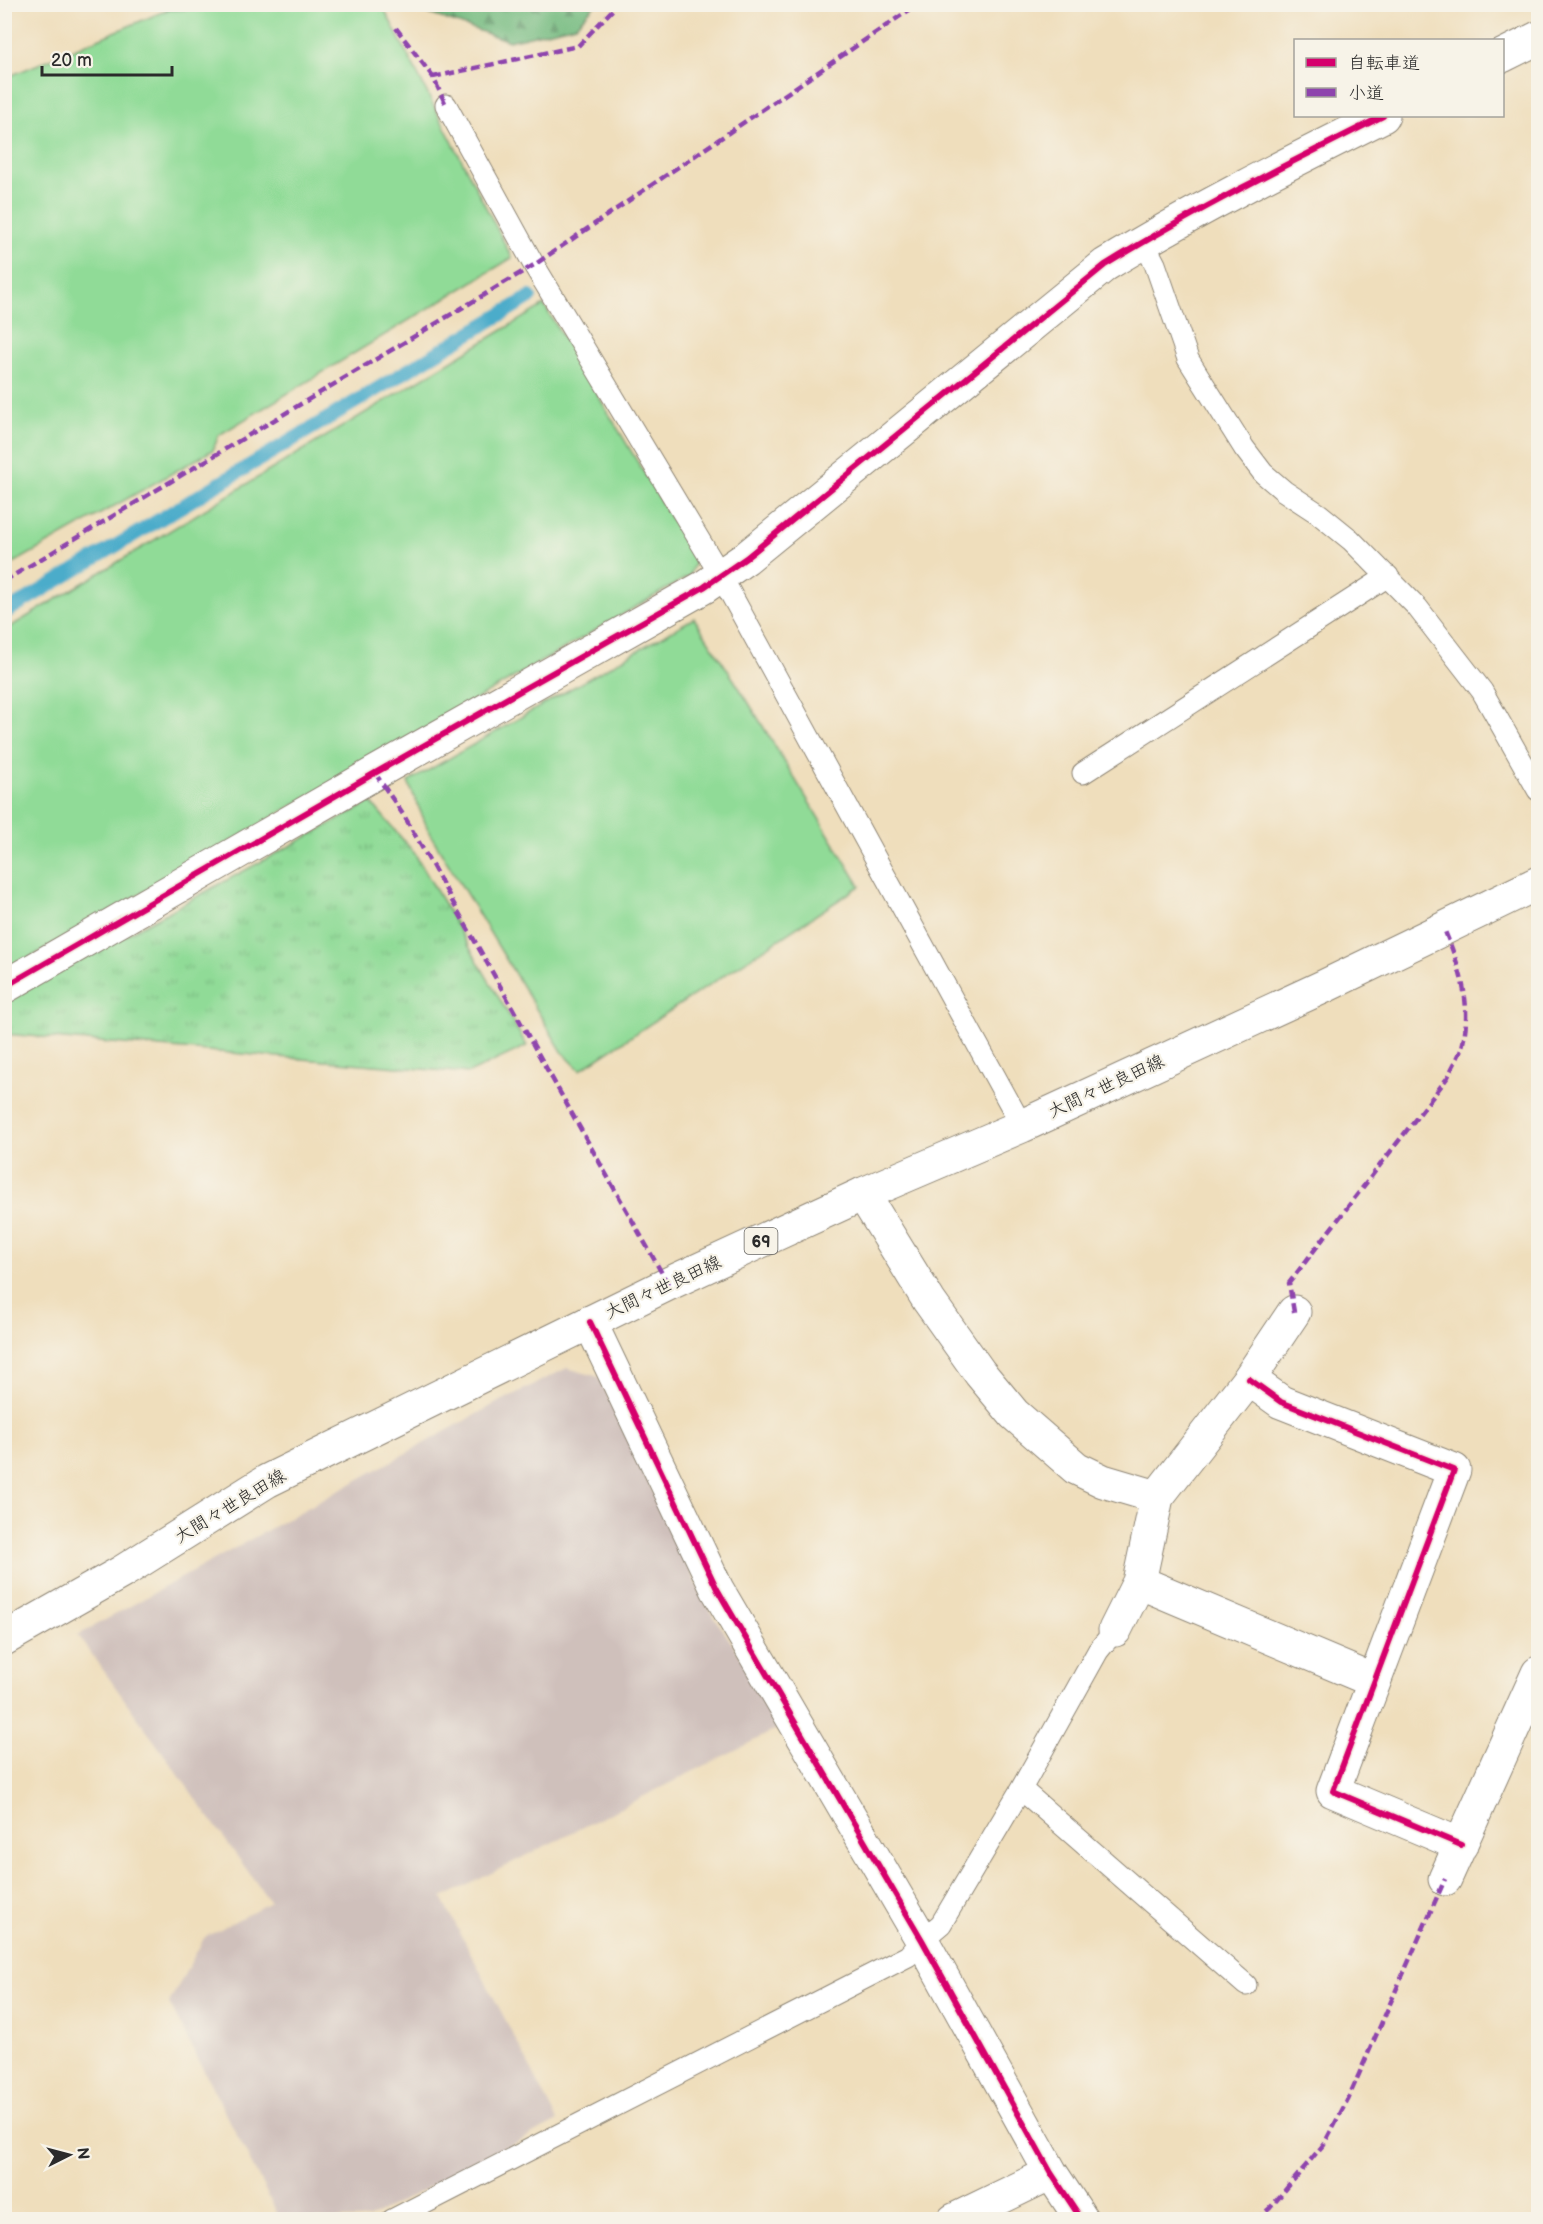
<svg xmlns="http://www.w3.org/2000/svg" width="1543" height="2224" viewBox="0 0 1543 2224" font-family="'Balsamiq Sans','Klee One',sans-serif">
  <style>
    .industrial { fill: #cfc0bb }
    .grass { fill: url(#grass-tufts); stroke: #5e8361; stroke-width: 1.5 }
    .forest { fill: url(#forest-firs); stroke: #507356; stroke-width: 1.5 }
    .garden { fill: #90db97; stroke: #5e8361; stroke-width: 1.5 }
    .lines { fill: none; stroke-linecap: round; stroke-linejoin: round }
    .stream { stroke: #4bacca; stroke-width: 14 }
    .lane-casing { stroke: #8d8474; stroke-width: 23 }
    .street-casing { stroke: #8d8474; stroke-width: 35 }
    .primary-casing { stroke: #8d8474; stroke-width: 35 }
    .lane { stroke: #fff; stroke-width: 21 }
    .street { stroke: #fff; stroke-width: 33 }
    .primary { stroke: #fff; stroke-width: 33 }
    .quiet { stroke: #8e44ad; stroke-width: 4.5; stroke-dasharray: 9 4.5; stroke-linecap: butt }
    .cycleway-casing { stroke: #f7f3e8; stroke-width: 10 }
    .cycleway { stroke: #d6006c; stroke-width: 6 }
    .labels { text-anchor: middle; stroke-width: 4.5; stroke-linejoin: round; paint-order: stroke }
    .shield { fill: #f7f3e8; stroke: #686764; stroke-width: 1.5 }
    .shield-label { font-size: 16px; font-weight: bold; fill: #2b2b2b }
    .street-label { font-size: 18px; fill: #2b2b2b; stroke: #f7f3e8 }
  </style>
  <defs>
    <pattern id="grass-tufts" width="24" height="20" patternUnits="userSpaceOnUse" patternTransform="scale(1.5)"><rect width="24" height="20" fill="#90db97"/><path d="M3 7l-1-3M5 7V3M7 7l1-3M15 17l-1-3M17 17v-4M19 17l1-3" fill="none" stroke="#7cbc82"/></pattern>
    <pattern id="forest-firs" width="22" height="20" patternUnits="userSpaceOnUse" patternTransform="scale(1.5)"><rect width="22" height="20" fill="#74bb80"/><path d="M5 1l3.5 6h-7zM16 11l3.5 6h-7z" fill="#5f9869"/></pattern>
  </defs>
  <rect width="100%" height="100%" fill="#f7f3e8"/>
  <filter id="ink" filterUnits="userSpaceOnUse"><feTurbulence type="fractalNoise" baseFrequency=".0167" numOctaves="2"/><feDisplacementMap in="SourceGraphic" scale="12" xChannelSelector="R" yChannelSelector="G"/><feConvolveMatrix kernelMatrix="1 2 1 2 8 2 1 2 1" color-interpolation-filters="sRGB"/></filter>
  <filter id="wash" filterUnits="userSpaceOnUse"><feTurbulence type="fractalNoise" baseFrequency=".008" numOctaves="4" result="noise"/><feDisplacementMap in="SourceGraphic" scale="24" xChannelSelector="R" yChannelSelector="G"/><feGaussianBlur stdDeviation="1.35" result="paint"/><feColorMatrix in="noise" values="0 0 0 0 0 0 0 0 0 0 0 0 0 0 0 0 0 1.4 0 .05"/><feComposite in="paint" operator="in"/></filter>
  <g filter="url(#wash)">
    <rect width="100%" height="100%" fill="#efdebc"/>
    <path class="industrial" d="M567 1368 599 1377 710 1611 787 1724 442 1898 558 2121 367 2219H280L169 2003 204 1938 270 1902 78 1635 493 1405Z"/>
    <path class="grass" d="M371 802 415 854 527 1046 469 1073 5 1034 4 1001Z"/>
    <path class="forest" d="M163 5H286L247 8 167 10Z
      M403 5 595 4V5L576 25 509 41Z"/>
    <path class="garden" d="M286 5H382L512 258 219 435 213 450 5 568V78L167 10 247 8Z
      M544 305 696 560 689 576 5 972V630Z
      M694 618 747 700 860 886 580 1070 563 1053 430 834 408 782Z"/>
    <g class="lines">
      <path class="stream" d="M4 613 530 297"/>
    </g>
  </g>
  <g filter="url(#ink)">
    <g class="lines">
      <g class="lane-casing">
        <path id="lane" d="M446 105 534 265 721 576 1022 1126
          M1143 241 1155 264 1188 359 1244 448 1263 473 1284 491 1319 514 1351 540 1417 607 1482 691 1538 790
          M1083 773 1388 576
          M1021 1789 1246 1985
          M392 2220 908 1956 922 1940 941 1924 1021 1789 1098 1651 1115 1630"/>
      </g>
      <g class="street-casing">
        <path id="street" d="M1502 56 1538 38
          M4 987 375 773 704 587 746 558 1105 265C1195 210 1289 163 1383 116
          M863 1194 929 1301 980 1373 1014 1414 1076 1468 1103 1481 1157 1497
          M590 1322 717 1589 922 1940 1051 2173 1082 2220
          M1249 1379 1281 1402 1454 1470 1333 1791 1461 1845
          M1139 1582 1374 1681
          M1115 1630 1139 1582 1157 1497 1249 1379 1294 1312
          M1445 1879 1538 1673
          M954 2220 1051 2173"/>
      </g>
      <g class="primary-casing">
        <path id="primary" d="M4 1639 122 1572 267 1481 668 1284 863 1194 1022 1126 1325 986 1538 883"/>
      </g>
      <use href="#lane" class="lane"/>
      <use href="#street" class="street"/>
      <use href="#primary" class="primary"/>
      <path class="quiet" d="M396 28 433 77 446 105
        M433 77 578 46 618 4
        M4 581 534 265 918 4
        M375 773 406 819 668 1284
        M1294 1312 1289 1283 1448 1077C1452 1067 1459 1057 1462 1047 1473 1005 1460 967 1444 929
        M1256 2220 1270 2208 1324 2144 1348 2099 1445 1879"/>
      <g class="cycleway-casing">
        <path id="cycleway" d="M4 987 375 773 704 587 746 558 1105 265C1195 210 1289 163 1383 116
          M590 1322 717 1589 922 1940 1051 2173 1082 2220
          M1249 1379 1281 1402 1454 1470 1333 1791 1461 1845"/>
      </g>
      <use href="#cycleway" class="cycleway"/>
    </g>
  </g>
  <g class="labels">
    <rect class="shield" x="744.5" y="1228" width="33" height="26" rx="4.5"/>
    <g class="shield-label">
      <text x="761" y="1247">69</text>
    </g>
    <g class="street-label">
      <text transform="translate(1106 1086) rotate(-25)" y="6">大間々世良田線</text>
      <text transform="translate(663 1287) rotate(-25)" y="6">大間々世良田線</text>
      <text transform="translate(230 1506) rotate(-31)" y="6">大間々世良田線</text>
    </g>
  </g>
  <rect width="1543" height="2224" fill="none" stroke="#f7f3e8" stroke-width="24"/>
  <rect x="1294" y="39" width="210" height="78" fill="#f7f3e8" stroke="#a5a39c" stroke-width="1.5"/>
  <rect x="1306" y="58" width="30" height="9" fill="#d6006c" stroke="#a5a39c" stroke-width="1.5"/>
  <text x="1348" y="69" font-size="18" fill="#2b2b2b">自転車道</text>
  <rect x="1306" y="88" width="30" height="9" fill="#8e44ad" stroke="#a5a39c" stroke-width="1.5"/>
  <text x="1348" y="99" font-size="18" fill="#2b2b2b">小道</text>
  <g transform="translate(69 2155) rotate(84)" stroke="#f7f3e8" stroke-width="4.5" paint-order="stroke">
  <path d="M0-4.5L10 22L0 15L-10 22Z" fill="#2b2b2b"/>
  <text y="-9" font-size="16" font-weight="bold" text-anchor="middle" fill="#2b2b2b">N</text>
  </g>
  <path d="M42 66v9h130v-9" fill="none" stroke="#2b2b2b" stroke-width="3"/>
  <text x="51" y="66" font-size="18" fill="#2b2b2b" stroke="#f7f3e8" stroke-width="4.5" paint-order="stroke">20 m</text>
</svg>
